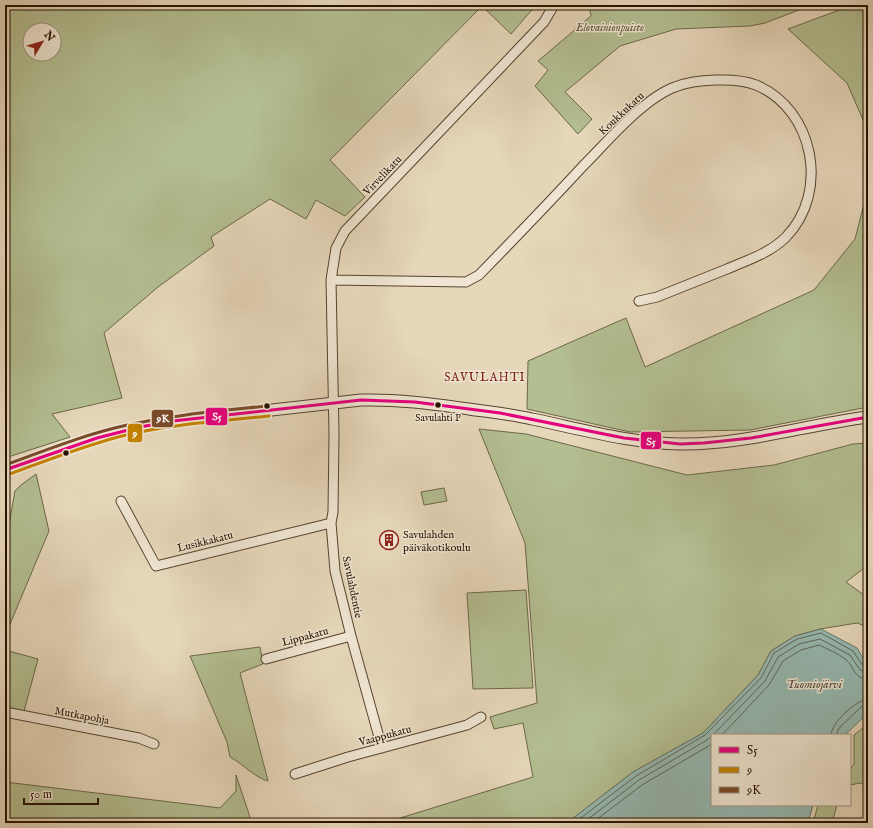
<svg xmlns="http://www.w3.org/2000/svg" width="873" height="828" viewBox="0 0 873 828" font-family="'IM FELL English',serif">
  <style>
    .green { fill: #b3be91; stroke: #6c6848; fill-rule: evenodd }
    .water { fill: #96b9b2; stroke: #69766b }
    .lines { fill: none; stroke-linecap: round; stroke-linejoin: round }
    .shore { stroke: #5e6659; stroke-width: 1 }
    .minor-casing { stroke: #56432e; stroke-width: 11 }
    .tertiary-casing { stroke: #56432e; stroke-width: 13 }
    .minor { stroke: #efe5d2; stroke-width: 9 }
    .tertiary { stroke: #efe5d2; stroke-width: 11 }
    .bus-1-casing { stroke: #efe5d2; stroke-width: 6 }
    .bus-2-casing { stroke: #efe5d2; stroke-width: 6 }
    .bus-3-casing { stroke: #efe5d2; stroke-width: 6 }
    .bus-1 { stroke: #e5007d; stroke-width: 3 }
    .bus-2 { stroke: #c38100; stroke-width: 3 }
    .bus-3 { stroke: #7a4b2a; stroke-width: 3 }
    .bus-dot { fill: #261200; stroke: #efe5d2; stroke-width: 1.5 }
    .labels { text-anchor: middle; stroke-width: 3; stroke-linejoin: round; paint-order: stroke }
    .bus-label { font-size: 10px; fill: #261200; stroke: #efe5d2 }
    .park-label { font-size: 11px; font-style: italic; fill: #574e33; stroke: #efe5d2 }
    .street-label { font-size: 11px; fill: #261200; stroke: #efe5d2 }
    .poi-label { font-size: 11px; fill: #261200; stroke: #efe5d2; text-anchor: start }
    .neighbourhood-label { font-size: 12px; letter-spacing: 1px; fill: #7a1f14; stroke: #efe5d2 }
    .water-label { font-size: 12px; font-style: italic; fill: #4d4c3e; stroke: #efe5d2 }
    .line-badge { stroke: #efe5d2; stroke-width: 1.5 }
    .badge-label { font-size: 11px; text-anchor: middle; font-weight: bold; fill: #fff }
  </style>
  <rect width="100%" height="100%" fill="#e6d7ba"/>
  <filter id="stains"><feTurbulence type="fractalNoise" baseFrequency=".005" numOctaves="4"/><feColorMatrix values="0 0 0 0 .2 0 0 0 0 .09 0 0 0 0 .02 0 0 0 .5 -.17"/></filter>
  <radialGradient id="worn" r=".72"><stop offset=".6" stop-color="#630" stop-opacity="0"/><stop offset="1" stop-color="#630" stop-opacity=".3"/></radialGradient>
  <path class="green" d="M5 5H536L511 34 482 6 330 160 365 197 345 216 316 200 306 219 270 199 211 237 214 246 158 287 104 333 122 398 52 414 70 437 5 458ZM30 30H54V54H30Z
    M589 5H812L765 23 750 26 676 29 620 46 565 92 592 119 578 134 535 86 548 70 538 61 591 16Z
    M849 5H868V139L867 129 847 83 788 29 842 9Z
    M868 188V407L750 430 630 432 527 409 528 361 626 318 645 367 814 290 855 239Z
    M479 429 526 434 687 475 774 465 853 444 868 443V565L846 582 868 598V627L857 623 820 629 795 636 771 651 758 675 703 733 633 772 567 823H384L533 777 523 723 494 729 490 717 537 703 525 543Z
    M36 474 49 531 5 636V547L15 491 21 485Z
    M444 488 447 501 424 505 421 492Z
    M526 590 533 688 473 689 467 593Z
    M260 647 263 664 240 673 268 781C254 777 243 764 230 757L227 742 190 656Z
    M5 650 38 659 24 711 5 707Z
    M868 724V786L860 783 850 785V769L854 764V735Z
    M236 775 252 823H5V782L220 808 236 791Z
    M818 805H837L832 823H813Z"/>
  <path class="water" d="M821 629 857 648 868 666V703L866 715 845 735H712V805H813L808 823H567L633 772 703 733 758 675 771 651 795 636Z"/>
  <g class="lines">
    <path class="shore" d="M713 735 765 681 778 657 799 644 820 639 850 655 860 670 868 673
      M722 735 769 685 783 661 801 650 819 645C827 649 838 653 845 659 855 666 852 678 868 679
      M831 735C831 723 856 700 868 699
      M837 735 838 730 840 727 861 707 868 705
      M574 823 636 776 705 735 761 678 774 653 797 639 821 633 853 651 863 666 868 668
      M583 823 639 780 707 740 712 736
      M592 823 642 785 712 744"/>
    <g class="minor-casing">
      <path id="minor" d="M331 280 466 282 479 275C514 239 549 203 583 166 607 142 644 98 675 87 694 79 737 77 756 85 814 109 830 192 786 237 770 253 748 260 727 269 704 278 680 288 657 297L639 301
        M121 501 156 566 331 523
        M266 659 351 636
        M5 712 139 738 154 744
        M382 748 351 636 335 571 331 523 333 512 334 434 331 280 336 248 345 231 544 22 554 5
        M295 774 348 757 467 725 481 717"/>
    </g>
    <g class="tertiary-casing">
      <path id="tertiary" d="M5 470 97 438 140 427 173 421 361 400C398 399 433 404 469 409 490 412 511 414 532 419 581 429 629 443 680 444 744 445 805 425 868 417"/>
    </g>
    <use href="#minor" class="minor"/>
    <use href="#tertiary" class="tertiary"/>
    <g class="bus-1-casing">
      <path id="bus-1" d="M5 470 97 438 140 427 173 421 361 400 415 402 500 413 624 438 680 444 704 443 751 438 868 417"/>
    </g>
    <g class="bus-2-casing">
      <path id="bus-2" d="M7 475C46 461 85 445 126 435 173 424 221 421 269 416"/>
    </g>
    <g class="bus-3-casing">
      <path id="bus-3" d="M5 465C44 451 83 435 123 426 171 415 219 411 267 406"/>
    </g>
    <use href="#bus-1" class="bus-1"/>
    <use href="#bus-2" class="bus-2"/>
    <use href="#bus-3" class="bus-3"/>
  </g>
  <defs>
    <g id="building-ring" transform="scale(1)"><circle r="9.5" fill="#efe5d2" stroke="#8f2418" stroke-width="1.5"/><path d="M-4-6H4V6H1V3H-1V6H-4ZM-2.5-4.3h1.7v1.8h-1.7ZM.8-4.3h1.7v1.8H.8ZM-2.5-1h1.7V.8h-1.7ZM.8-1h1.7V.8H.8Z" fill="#8f2418"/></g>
  </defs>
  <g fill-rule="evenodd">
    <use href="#building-ring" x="389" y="540"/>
  </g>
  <g class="bus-dot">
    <circle cx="438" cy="405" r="3.5"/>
    <circle cx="267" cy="406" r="3.5"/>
    <circle cx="66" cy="453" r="3.5"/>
  </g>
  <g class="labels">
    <g class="bus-label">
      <text x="438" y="421">Savulahti P</text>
    </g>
    <g class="park-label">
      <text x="610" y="31">Elovainionpuisto</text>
    </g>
    <g class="street-label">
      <text transform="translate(621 113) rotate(-43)" y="4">Koukkukatu</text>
      <text transform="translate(382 175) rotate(-46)" y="4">Virvelikatu</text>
      <text transform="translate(205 541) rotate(-14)" y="4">Lusikkakatu</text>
      <text transform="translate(353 587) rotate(78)" y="4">Savulahdentie</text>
      <text transform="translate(305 636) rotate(-15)" y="4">Lippakatu</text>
      <text transform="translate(82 715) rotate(11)" y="4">Mutkapohja</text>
      <text transform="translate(385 735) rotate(-15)" y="4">Vaappukatu</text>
    </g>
    <g class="poi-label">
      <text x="403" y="538">Savulahden<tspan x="403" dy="13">päiväkotikoulu</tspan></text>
    </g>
    <g class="neighbourhood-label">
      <text x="485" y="381">SAVULAHTI</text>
    </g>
    <g class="water-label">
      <text x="814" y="688">Tuomiojärvi</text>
    </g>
  </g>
  <g class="line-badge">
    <rect x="205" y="407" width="23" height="19" rx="4" fill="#e5007d"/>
    <rect x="151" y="409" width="23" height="19" rx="4" fill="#7a4b2a"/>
    <rect x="127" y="423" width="16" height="20" rx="4" fill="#c38100"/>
    <rect x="640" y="431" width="22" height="19" rx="4" fill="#e5007d"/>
  </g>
  <g class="badge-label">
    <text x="217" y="420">S5</text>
    <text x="163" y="422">9K</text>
    <text x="135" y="437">9</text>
    <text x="651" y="445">S5</text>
  </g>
  <rect width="873" height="828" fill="none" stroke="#e6d7ba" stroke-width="20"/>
  <rect x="6" y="6" width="861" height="816" fill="none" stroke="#261200" stroke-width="2"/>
  <rect x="10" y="10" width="853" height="808" fill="none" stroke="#261200"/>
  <rect x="711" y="734" width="140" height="72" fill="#efe5d2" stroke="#9f917e"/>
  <rect x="719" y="747" width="20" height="6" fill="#e5007d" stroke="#9f917e"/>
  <text x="747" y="754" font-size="12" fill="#261200">S5</text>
  <rect x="719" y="767" width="20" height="6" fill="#c38100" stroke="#9f917e"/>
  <text x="747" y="774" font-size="12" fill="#261200">9</text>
  <rect x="719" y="787" width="20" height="6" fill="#7a4b2a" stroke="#9f917e"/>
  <text x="747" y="794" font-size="12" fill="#261200">9K</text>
  <g transform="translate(42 42) rotate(52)"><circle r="19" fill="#efe5d2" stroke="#9f917e"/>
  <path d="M0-3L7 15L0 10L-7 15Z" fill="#8f2418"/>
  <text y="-6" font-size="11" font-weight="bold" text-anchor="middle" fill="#261200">N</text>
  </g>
  <path d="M24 798v6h74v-6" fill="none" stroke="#261200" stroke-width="2"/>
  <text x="30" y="798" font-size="12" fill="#261200" stroke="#efe5d2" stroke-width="3" paint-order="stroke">50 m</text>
  <rect width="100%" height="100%" filter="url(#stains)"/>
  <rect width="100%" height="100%" fill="url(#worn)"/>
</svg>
